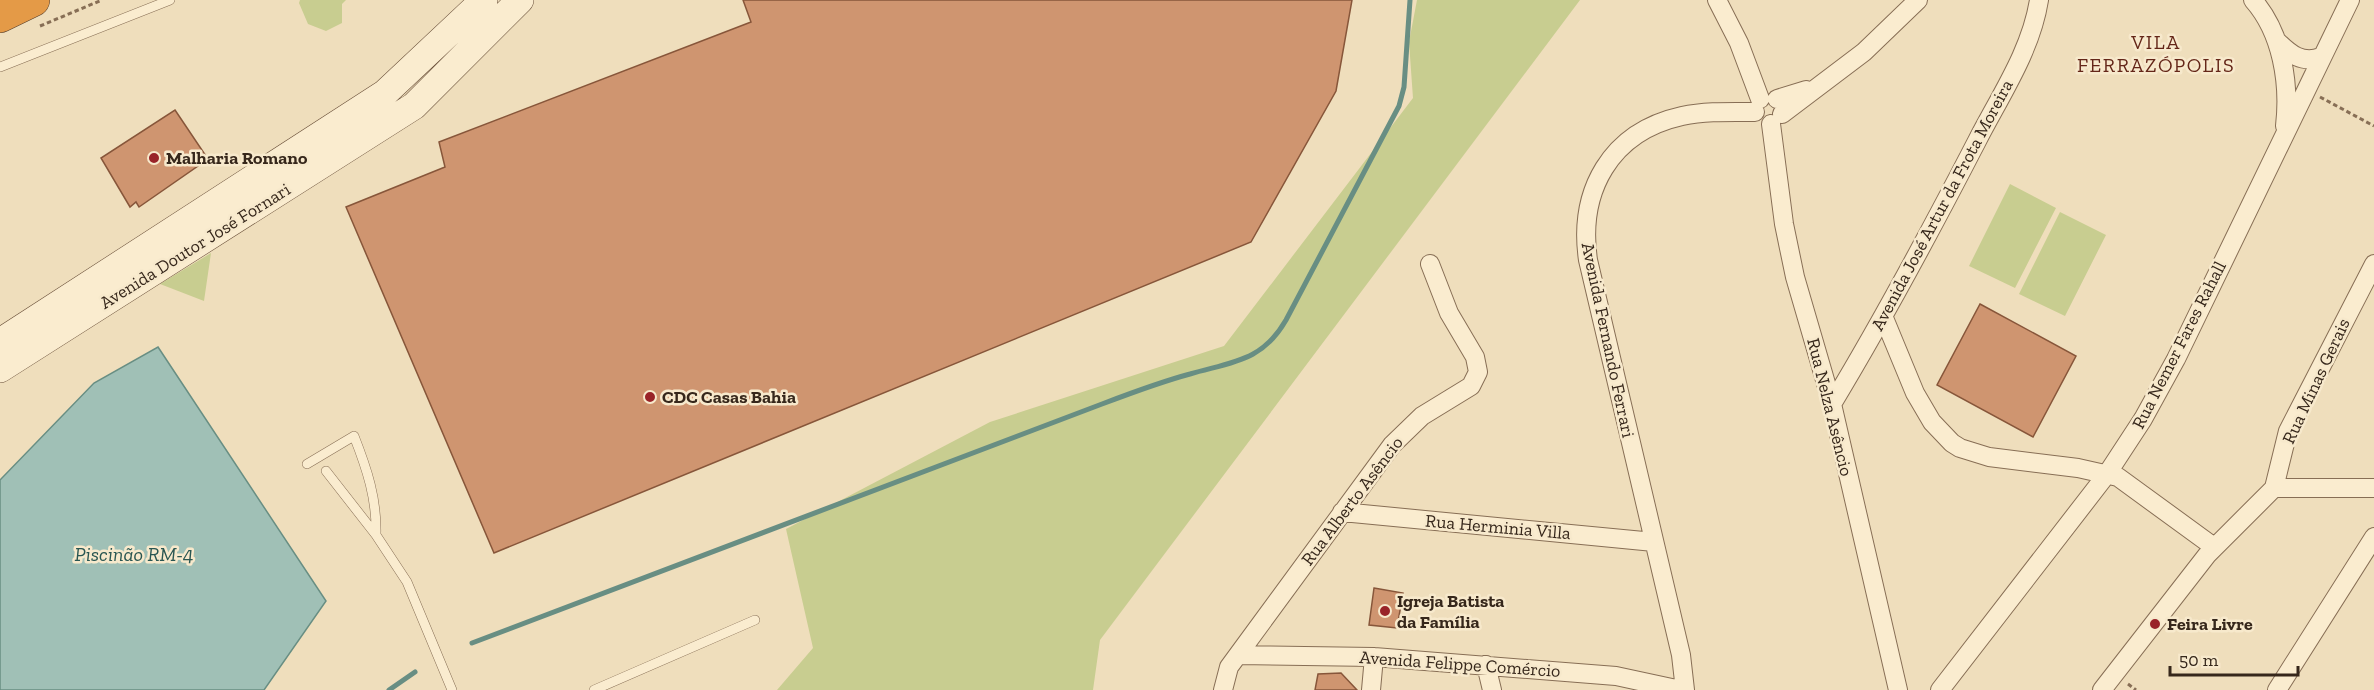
<svg xmlns="http://www.w3.org/2000/svg" width="2374" height="690" viewBox="0 0 2374 690" font-family="'Zilla Slab',serif">
  <style>
    .green { fill: #c8cd90 }
    .water { fill: #a0c0b6; stroke: #688e83; stroke-width: 1.5 }
    .lines { fill: none; stroke-linecap: round; stroke-linejoin: round }
    .stream { stroke: #688e83; stroke-width: 5 }
    .building { fill: #cf9570; stroke: #87563a; stroke-width: 1.5 }
    .lane-casing { stroke: #876e55; stroke-width: 10 }
    .street-casing { stroke: #876e55; stroke-width: 20 }
    .secondary-casing { stroke: #694f39; stroke-width: 28 }
    .highway-casing { stroke: #543c2a; stroke-width: 34 }
    .path { stroke: #876e55; stroke-width: 3; stroke-dasharray: 4.5 3; stroke-linecap: butt }
    .lane { stroke: #faeccf; stroke-width: 9 }
    .street { stroke: #faeccf; stroke-width: 18 }
    .secondary { stroke: #faeccf; stroke-width: 27 }
    .highway { stroke: #e49a47; stroke-width: 33 }
    .poi-dot { fill: #992328; stroke: #f7e9cc; stroke-width: 2 }
    .labels { text-anchor: middle; stroke-width: 5; stroke-linejoin: round; paint-order: stroke }
    .poi-label { font-size: 18px; font-weight: bold; fill: #36271b; stroke: #f7e9cc; text-anchor: start }
    .street-label { font-size: 18px; fill: #36271b; stroke: #f7e9cc }
    .neighbourhood-label { font-size: 20px; letter-spacing: 1.5px; fill: #642618; stroke: #f7e9cc }
    .water-label { font-size: 20px; font-style: italic; fill: #295652; stroke: #f7e9cc }
  </style>
  <rect width="100%" height="100%" fill="#efdebc"/>
  <path class="green" d="M300 0H346L342 4V23L326 31 308 24 299 3Z
    M1417 0H1580L1100 640 1093 690H777L813 648 786 529 990 422 1224 346 1413 98 1409 42Z
    M2010 184 2056 208 2015 288 1969 266Z
    M2060 212 2106 235 2065 316 2019 294Z
    M211 253 204 301 160 284Z"/>
  <path class="water" d="M158 347 326 601 264 690H0V480L94 383Z"/>
  <g class="lines">
    <path class="stream" d="M472 643 1102 404C1131 393 1160 382 1190 374 1231 362 1262 362 1286 320L1399 106 1404 87 1410 0
      M389 690 415 672"/>
  </g>
  <path class="building" d="M743 0H1352L1336 91 1251 242 494 553 346 207 445 167 439 142 751 22Z
    M175 110 208 159 139 207 136 202 130 207 101 158Z
    M1980 304 2076 356 2033 437 1937 385Z
    M1374 588 1403 593 1397 628 1369 625Z
    M1341 673 1357 690H1315L1318 674Z"/>
  <g class="lines">
    <g class="lane-casing">
      <path id="lane" d="M0 67 170 0
        M307 464 354 436C367 469 377 499 376 535
        M326 471 376 535 407 582 452 690
        M594 690 755 620"/>
    </g>
    <g class="street-casing">
      <path id="street" d="M1717 0 1739 43 1760 99
        M2253 0C2282 33 2290 83 2285 126
        M2277 41C2290 54 2302 64 2321 57
        M1777 99 1806 90
        M1782 114 1864 52 1918 0
        M1771 124 1784 224 1795 277 1832 404 1898 690
        M1884 318 1915 393 1932 422 1952 443 1960 448 1989 457 2078 468 2118 477 2214 547
        M1832 404C1884 318 1931 230 1977 141 2000 96 2031 51 2039 0
        M2274 488H2374
        M1342 512 1654 542
        M1238 655 1374 657 1616 676 1681 690
        M1486 665 1492 690
        M1223 690 1229 667 1392 445 1422 416 1471 386 1478 372 1475 357 1449 313 1430 264
        M1371 690 1374 657
        M1685 690 1681 655 1588 260C1578 191 1610 132 1682 116 1706 111 1730 112 1755 112
        M1940 690 2107 474 2143 419 2176 359 2350 0
        M2102 690 2207 555 2274 488 2288 431 2374 264
        M2277 690 2374 537"/>
    </g>
    <g class="secondary-casing">
      <path id="secondary" d="M0 342 385 93 484 0
        M0 369 414 106 520 0"/>
    </g>
    <g class="highway-casing">
      <path id="highway" d="M0 16 33 0"/>
    </g>
    <path class="path" d="M40 26 102 0
      M2320 97 2374 126
      M2128 684 2136 690"/>
    <use href="#lane" class="lane"/>
    <use href="#street" class="street"/>
    <use href="#secondary" class="secondary"/>
    <use href="#highway" class="highway"/>
  </g>
  <g class="poi-dot">
    <circle cx="154" cy="158" r="6"/>
    <circle cx="650" cy="397" r="6"/>
    <circle cx="1385" cy="611" r="6"/>
    <circle cx="2155" cy="624" r="6"/>
  </g>
  <g class="labels">
    <g class="poi-label">
      <text x="166" y="164">Malharia Romano</text>
      <text x="662" y="403">CDC Casas Bahia</text>
      <text x="1397" y="607">Igreja Batista<tspan x="1397" dy="21">da Família</tspan></text>
      <text x="2167" y="630">Feira Livre</text>
    </g>
    <g class="street-label">
      <text transform="translate(1942 205) rotate(-62)" y="6">Avenida José Artur da Frota Moreira</text>
      <text transform="translate(195 246) rotate(-32)" y="6">Avenida Doutor José Fornari</text>
      <text transform="translate(1608 340) rotate(78)" y="6">Avenida Fernando Ferrari</text>
      <text transform="translate(2179 345) rotate(-63)" y="6">Rua Nemer Fares Rahall</text>
      <text transform="translate(2316 381) rotate(-65)" y="6">Rua Minas Gerais</text>
      <text transform="translate(1830 407) rotate(76)" y="6">Rua Nelza Asêncio</text>
      <text transform="translate(1352 501) rotate(-53)" y="6">Rua Alberto Asêncio</text>
      <text transform="translate(1498 527) rotate(5)" y="6">Rua Herminia Villa</text>
      <text transform="translate(1460 664) rotate(4)" y="6">Avenida Felippe Comércio</text>
    </g>
    <g class="neighbourhood-label">
      <text x="2156" y="49">VILA<tspan x="2156" dy="23">FERRAZÓPOLIS</tspan></text>
    </g>
    <g class="water-label">
      <text x="134" y="561">Piscinão RM-4</text>
    </g>
  </g>
  <path d="M2170 666v9h128v-9" fill="none" stroke="#36271b" stroke-width="3"/>
  <text x="2179" y="666" font-size="18" fill="#36271b" stroke="#f7e9cc" stroke-width="4.5" paint-order="stroke">50 m</text>
</svg>
